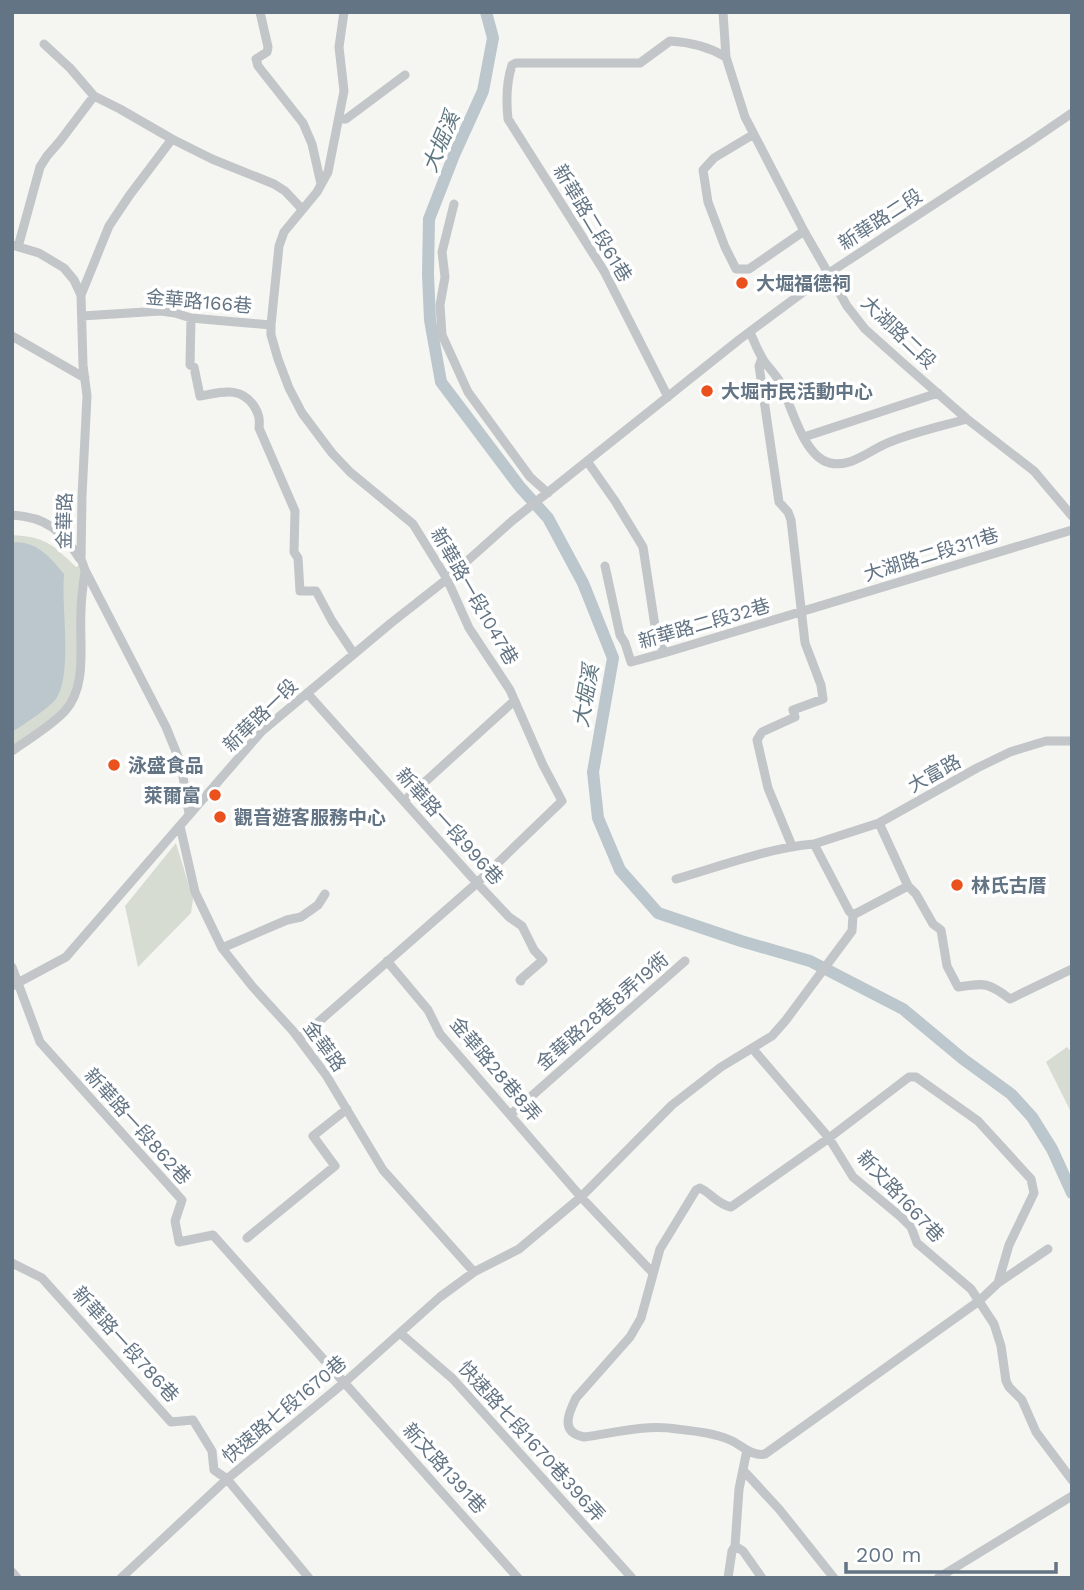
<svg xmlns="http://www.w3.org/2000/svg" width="1084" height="1590" viewBox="0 0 1084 1590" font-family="'Work Sans','Noto Sans TC',sans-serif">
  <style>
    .green { fill: #d6dcd2 }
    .water { fill: #bbc7cc }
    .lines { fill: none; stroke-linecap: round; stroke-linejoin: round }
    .river { stroke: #bbc7cc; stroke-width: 12 }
    .minor { stroke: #c2c6c9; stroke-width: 9 }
    .poi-dot { fill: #ea511d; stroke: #fff; stroke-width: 2.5 }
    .labels { text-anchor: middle; stroke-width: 7; stroke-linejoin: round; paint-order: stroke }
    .street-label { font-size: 19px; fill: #637484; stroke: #fff }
    .poi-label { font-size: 19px; font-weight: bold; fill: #637484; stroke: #fff; text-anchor: start }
    .water-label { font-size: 21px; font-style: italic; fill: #5f7781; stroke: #fff }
  </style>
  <rect width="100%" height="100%" fill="#f5f5f1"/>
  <path class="green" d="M12 535C46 537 52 544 76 567L82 564 77 688 65 710 12 749Z
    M176 843 193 899 191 913 138 967 125 906Z
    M1067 1047 1072 1053V1114L1046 1062Z"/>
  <path class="water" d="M12 542C38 542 48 555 64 574 61 607 73 674 56 699 49 708 23 725 12 732Z"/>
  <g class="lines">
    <path class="river" d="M486 12 493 38 483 91 454 155 429 219 428 274 430 320 441 382 520 487 548 518 583 583 613 658 593 772 598 818 620 870 658 913 741 941 810 961 903 1009 963 1059 1011 1094 1032 1117 1052 1149 1072 1193"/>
    <path class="minor" d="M260 12 268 47 267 52 256 59 258 66 303 123 312 144 321 184
      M723 12 726 57 745 117 804 231 847 306 865 329 903 363 967 419 1034 471 1072 516
      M44 44 70 68 94 96 120 109 172 139 212 159 274 184 285 191 302 209
      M339 119H346L405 75
      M754 134 714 158 703 170 708 202 725 247 736 269H749L804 231
      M454 204 442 252 445 277 440 305 442 335 468 392 530 477 548 493
      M12 245 39 253 64 268 74 280 81 295 83 365 87 396 82 496 81 559 85 570 166 727 181 764 189 814
      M18 247 40 167 47 156 60 141 94 96
      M81 295 109 226 129 196 172 139
      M82 316 161 311 175 313 191 318 271 325
      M191 318 190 365 194 367 200 396C220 393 240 385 254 406 259 414 260 419 259 428L295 511 294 552 298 558 300 591H316L332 621 354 654
      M750 332C754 341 758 352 764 361 769 368 776 375 780 382 791 404 803 457 830 463 852 468 871 449 890 442 914 432 942 426 967 419
      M12 336 85 378
      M762 358 759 366 779 502 788 512 791 520 805 643 821 685 823 699 793 710 795 717 762 732 757 740 768 788 792 846
      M668 397 604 271 508 119C506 100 506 83 512 65L516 63H640L670 41C689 42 709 47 726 57
      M804 437 938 393
      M587 461 615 501 643 547 655 626 664 653
      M12 515C47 517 62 531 80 559
      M605 566 620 635 625 643 631 662 664 653 1072 530
      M307 693 477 883 509 917 522 926 534 950 543 960 520 980 521 981
      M12 751C30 738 50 727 65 711 88 686 79 642 81 611 81 598 83 585 85 572
      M404 801 514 701
      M180 826 195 892 222 948 252 986 293 1031 326 1075 383 1170 474 1272
      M814 844 879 823 977 768 1010 752 1046 741H1072
      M908 886 916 894 933 924 941 930 947 966 958 987C985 983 988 982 1010 999L1072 969
      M853 915 908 886 879 823
      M222 948 287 920 301 917 318 905 325 894
      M387 961 428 1010 440 1034 581 1197 653 1273
      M12 967 40 1042 182 1200 175 1221 179 1242 213 1235 518 1578
      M12 986 66 957 262 731 391 623 447 579 512 521 740 339 829 273 1034 139 1072 113
      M299 1039 477 883 562 801 543 765 510 690 469 628 447 579 413 524 350 472 332 453 302 413 289 388 278 359 271 335V325L279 246 284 232 317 192 328 172 344 91 339 47 344 12
      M752 1048 829 1138 853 1177 901 1217 911 1227 917 1243 971 1289 994 1324 1001 1346 1006 1381 1009 1387 1022 1400 1036 1432 1072 1480
      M510 1115 685 961
      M247 1238 335 1166 313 1136 347 1109
      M12 1263 42 1278 171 1422 193 1420 212 1451 214 1470 227 1479 309 1578
      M998 1283 1009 1245 1034 1193 1031 1179 978 1121 916 1077H909L829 1138 731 1207C717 1204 711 1193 700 1188L696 1190 660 1249 641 1318 630 1337 576 1398C568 1414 560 1432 584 1437 615 1433 644 1424 677 1429 694 1431 714 1433 730 1440 742 1445 752 1457 765 1454L979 1301 998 1283 1048 1249
      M400 1333 453 1379 632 1578
      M743 1470 779 1509 834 1578
      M735 1546 739 1489 747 1450
      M12 1572 17 1578
      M121 1578 227 1479 345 1382 440 1297 474 1272 519 1249 581 1197 672 1105 721 1067 772 1036 786 1020 852 931 853 915 849 911 814 844C768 848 721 866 676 879
      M728 1578 732 1551 735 1546 743 1551 762 1578
      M938 1578 1072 1496"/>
  </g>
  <g class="poi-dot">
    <circle cx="742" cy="283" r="7"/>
    <circle cx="707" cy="391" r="7"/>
    <circle cx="114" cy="765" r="7"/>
    <circle cx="215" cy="795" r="7"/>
    <circle cx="220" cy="817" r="7"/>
    <circle cx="957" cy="885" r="7"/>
  </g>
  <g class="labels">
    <g class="street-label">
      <text transform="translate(880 219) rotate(-33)" y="7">新華路二段</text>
      <text transform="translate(593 223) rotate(59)" y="7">新華路二段61巷</text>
      <text transform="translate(199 301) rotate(5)" y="7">金華路166巷</text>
      <text transform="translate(899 332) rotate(44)" y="7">大湖路二段</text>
      <text transform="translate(64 521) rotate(-89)" y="7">金華路</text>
      <text transform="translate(931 554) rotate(-17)" y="7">大湖路二段311巷</text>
      <text transform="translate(475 596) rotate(60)" y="7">新華路一段1047巷</text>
      <text transform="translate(704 623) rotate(-16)" y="7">新華路二段32巷</text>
      <text transform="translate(260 715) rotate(-44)" y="7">新華路一段</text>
      <text transform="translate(934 773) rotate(-29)" y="7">大富路</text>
      <text transform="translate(450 826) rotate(48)" y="7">新華路一段996巷</text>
      <text transform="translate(602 1011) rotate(-41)" y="7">金華路28巷8弄19衖</text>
      <text transform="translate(325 1046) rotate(54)" y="7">金華路</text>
      <text transform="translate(496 1069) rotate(50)" y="7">金華路28巷8弄</text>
      <text transform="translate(138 1126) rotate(48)" y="7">新華路一段862巷</text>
      <text transform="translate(901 1196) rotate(47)" y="7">新文路1667巷</text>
      <text transform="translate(126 1344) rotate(48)" y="7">新華路一段786巷</text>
      <text transform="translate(284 1409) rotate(-40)" y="7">快速路七段1670巷</text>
      <text transform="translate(532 1441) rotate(48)" y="7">快速路七段1670巷396弄</text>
      <text transform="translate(445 1468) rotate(48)" y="7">新文路1391巷</text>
    </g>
    <g class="poi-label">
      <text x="756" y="290">大堀福德祠</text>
      <text x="721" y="398">大堀市民活動中心</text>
      <text x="128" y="772">泳盛食品</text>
      <text x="201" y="802" text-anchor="end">萊爾富</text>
      <text x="234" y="824">觀音遊客服務中心</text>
      <text x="971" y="892">林氏古厝</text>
    </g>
    <g class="water-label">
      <text transform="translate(441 142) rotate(-67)" y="7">大堀溪</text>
      <text transform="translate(586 696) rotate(-80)" y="7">大堀溪</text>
    </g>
  </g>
  <rect width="1084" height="1590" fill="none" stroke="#637484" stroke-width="28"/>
  <path d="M846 1562v10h210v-10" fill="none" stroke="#637484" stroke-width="3.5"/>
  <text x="856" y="1562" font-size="21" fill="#637484" stroke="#ffffff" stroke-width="5" paint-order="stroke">200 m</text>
</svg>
